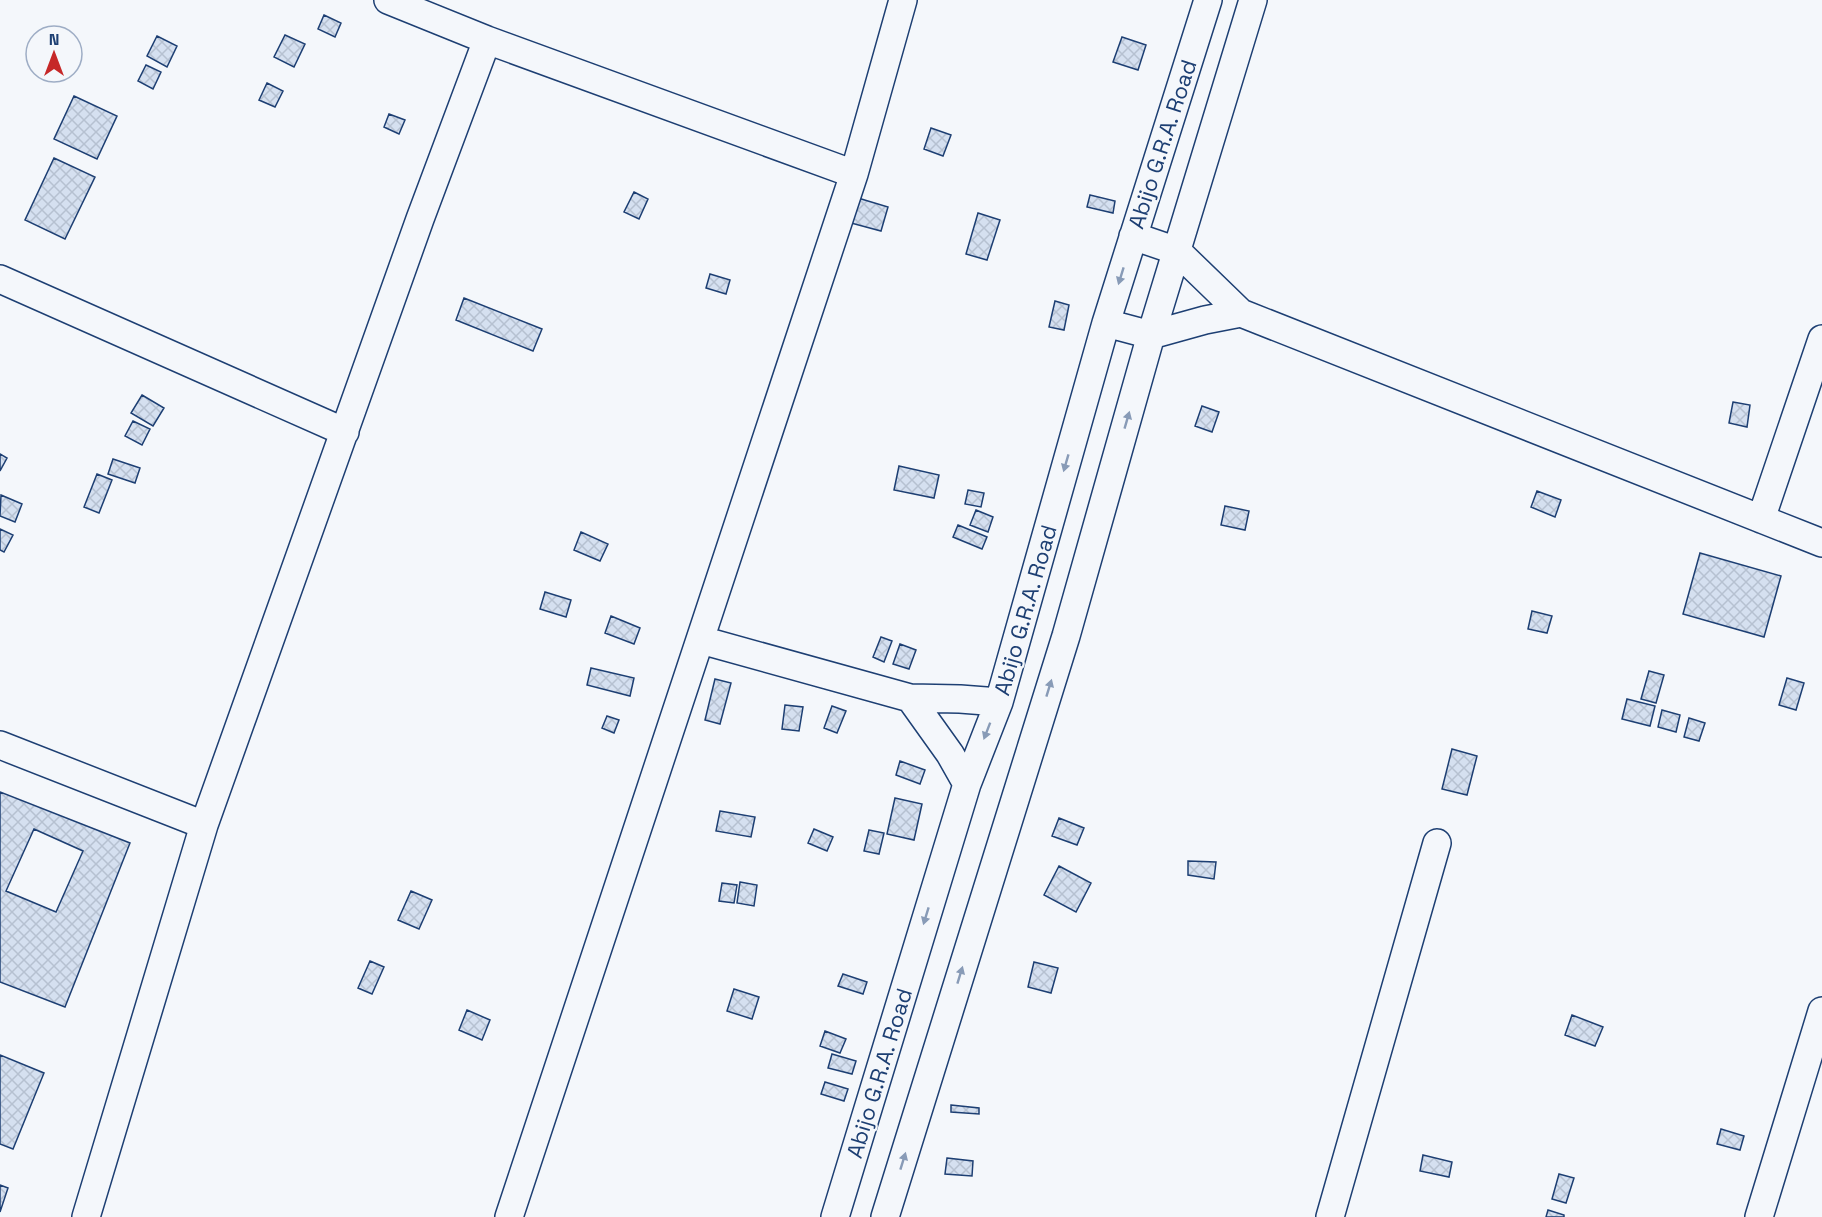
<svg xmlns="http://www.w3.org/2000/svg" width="1822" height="1217" viewBox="0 0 1822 1217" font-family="'Space Grotesk',sans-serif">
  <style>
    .building { fill: url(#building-cross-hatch); stroke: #1d3f73; stroke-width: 1.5; fill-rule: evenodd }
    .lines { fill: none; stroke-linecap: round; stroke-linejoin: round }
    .minor-casing { stroke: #1d3f73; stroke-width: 30 }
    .minor { stroke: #f4f7fb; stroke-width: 27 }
    .oneway { fill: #889bb7 }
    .labels { text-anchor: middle; stroke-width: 4.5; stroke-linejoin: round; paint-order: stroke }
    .street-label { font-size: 22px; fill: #1d3f73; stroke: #f4f7fb }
  </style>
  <defs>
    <pattern id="building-cross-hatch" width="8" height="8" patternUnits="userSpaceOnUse" patternTransform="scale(1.5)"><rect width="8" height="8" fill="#d5e0f0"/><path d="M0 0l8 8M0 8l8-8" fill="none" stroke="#b6c1d1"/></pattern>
  </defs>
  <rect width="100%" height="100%" fill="#f4f7fb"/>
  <path class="building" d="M324 15 341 23 335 37 318 29Z
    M285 35 305 44 294 67 274 57Z
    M157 36 177 46 167 67 147 56Z
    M1122 37 1146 45 1138 70 1113 62Z
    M146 65 161 72 153 89 138 81Z
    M267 83 283 91 275 107 259 100Z
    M74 96 117 116 97 159 54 139Z
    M389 114 405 120 399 134 384 127Z
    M931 128 951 135 943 156 924 149Z
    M54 158 95 177 65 239 25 220Z
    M634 192 648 199 639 219 624 212Z
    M1090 195 1115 201 1113 213 1087 207Z
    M858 198 888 207 881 231 851 223Z
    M978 213 1000 220 987 260 966 254Z
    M710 274 730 280 726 294 706 288Z
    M464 298 542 329 533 351 456 320Z
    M1055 301 1069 305 1064 330 1049 327Z
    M142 395 164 408 153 426 131 413Z
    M1733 402 1750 405 1747 427 1729 423Z
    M1202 406 1219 412 1212 432 1195 426Z
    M133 421 150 429 142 445 125 436Z
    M0 454 7 458 0 471Z
    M113 459 140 468 135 483 108 474Z
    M899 466 939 475 934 498 894 490Z
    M97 474 112 480 99 513 84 507Z
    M968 490 984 493 981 507 965 504Z
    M1537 491 1561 500 1555 517 1531 507Z
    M1 495 22 504 15 522 0 516Z
    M1225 506 1249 511 1245 530 1221 525Z
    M976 510 993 517 988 532 970 525Z
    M958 525 987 537 982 549 953 537Z
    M0 529 13 535 4 552 0 550Z
    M581 532 608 544 600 561 574 550Z
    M1700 553 1781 576 1764 637 1683 614Z
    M545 592 571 600 566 617 540 609Z
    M1532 611 1552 616 1547 633 1528 629Z
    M611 616 640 628 634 644 605 633Z
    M881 637 892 641 884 662 873 657Z
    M900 644 916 650 909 669 893 664Z
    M591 668 634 678 630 696 587 685Z
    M1649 671 1664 675 1656 703 1641 699Z
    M1787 678 1804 683 1796 710 1779 705Z
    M715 679 731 683 720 724 705 720Z
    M1627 699 1655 706 1650 726 1622 719Z
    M785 705 803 707 799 731 782 729Z
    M832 706 846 711 837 733 824 728Z
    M1662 710 1680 715 1676 732 1658 727Z
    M607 716 619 720 614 733 602 728Z
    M1689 718 1705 723 1699 741 1684 737Z
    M1452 749 1477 756 1467 795 1442 789Z
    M900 761 925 770 920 784 896 775Z
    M0 792 130 843 65 1007 0 982ZM34 829 83 851 56 912 6 891Z
    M895 798 922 804 914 840 887 834Z
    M720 811 755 817 751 837 716 831Z
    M1059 818 1084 828 1077 845 1052 836Z
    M814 829 833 837 827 851 808 843Z
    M869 830 884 833 879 854 864 851Z
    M1188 861 1216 862 1214 879 1188 875Z
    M1059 866 1091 883 1076 912 1044 895Z
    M740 882 757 885 754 906 737 903Z
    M722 883 737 885 734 903 719 901Z
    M411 891 432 900 419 929 398 920Z
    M370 961 384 967 372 994 358 988Z
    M1034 962 1058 968 1051 993 1028 987Z
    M843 974 867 982 863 994 838 986Z
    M734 989 759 997 752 1019 727 1011Z
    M467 1010 490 1020 482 1040 459 1030Z
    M1572 1015 1603 1027 1595 1046 1565 1035Z
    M825 1031 846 1039 840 1053 820 1046Z
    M832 1054 856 1061 852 1074 828 1068Z
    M0 1055 44 1073 13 1149 0 1144Z
    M825 1082 848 1089 844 1101 821 1094Z
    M951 1105 979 1108V1114L951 1112Z
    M1721 1129 1744 1136 1740 1150 1717 1144Z
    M1423 1155 1452 1162 1449 1177 1420 1171Z
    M947 1158 973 1161 972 1176 945 1174Z
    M1559 1174 1574 1178 1566 1203 1552 1199Z
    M0 1185 8 1188 0 1212Z
    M1548 1210 1564 1215V1217H1546Z"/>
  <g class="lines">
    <g class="minor-casing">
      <path id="minor" d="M388 0 487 40 854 174
        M1133 236 1177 251 1241 313 1822 543
        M0 279 345 432
        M1106 323 1151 335 1205 320 1241 313
        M1761 519 1822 339
        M701 640 910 698 960 699 999 702
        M910 698 950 754 967 784
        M0 745 204 825
        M86 1217 204 825 420 219 487 40
        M509 1217 854 174 903 0
        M835 1217 967 784 999 702 1106 323 1208 0
        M885 1217 1066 636 1151 335 1253 0
        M1330 1217 1437 843
        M1759 1217 1822 1011"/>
    </g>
    <use href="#minor" class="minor"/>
  </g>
  <defs><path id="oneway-solid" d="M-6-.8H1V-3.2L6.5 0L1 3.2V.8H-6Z" transform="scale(1.5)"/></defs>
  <g class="oneway">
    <use href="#oneway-solid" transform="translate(1121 276) rotate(107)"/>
    <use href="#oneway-solid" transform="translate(1127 420) rotate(-74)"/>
    <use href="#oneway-solid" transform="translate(1066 463) rotate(106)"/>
    <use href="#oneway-solid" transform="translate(1049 688) rotate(-73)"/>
    <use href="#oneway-solid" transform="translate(987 731) rotate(111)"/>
    <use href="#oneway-solid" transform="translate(926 916) rotate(107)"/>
    <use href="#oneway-solid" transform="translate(960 975) rotate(-73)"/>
    <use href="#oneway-solid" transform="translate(903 1161) rotate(-73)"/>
  </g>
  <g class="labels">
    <g class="street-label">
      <text transform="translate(1162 144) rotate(-72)" y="8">Abijo G.R.A. Road</text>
      <text transform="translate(1025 610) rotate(-74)" y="8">Abijo G.R.A. Road</text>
      <text transform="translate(879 1073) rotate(-73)" y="8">Abijo G.R.A. Road</text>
    </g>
  </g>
  <g transform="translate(54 54)"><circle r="28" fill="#f4f7fb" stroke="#9eadc5" stroke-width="1.5"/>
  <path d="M0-4.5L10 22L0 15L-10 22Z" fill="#c62828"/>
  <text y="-9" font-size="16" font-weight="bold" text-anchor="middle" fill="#1d3f73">N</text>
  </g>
</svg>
